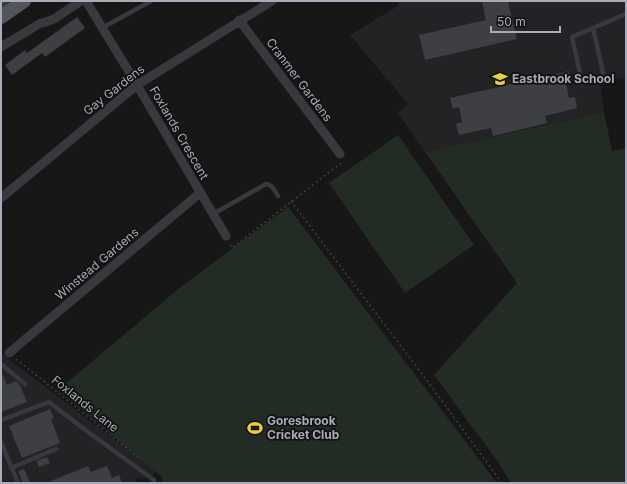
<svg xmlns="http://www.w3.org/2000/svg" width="627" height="484" viewBox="0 0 627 484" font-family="Inter,sans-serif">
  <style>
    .built { fill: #232325 }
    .green { fill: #232b25 }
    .building { fill: #3e3f42 }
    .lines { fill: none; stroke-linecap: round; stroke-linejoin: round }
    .path { stroke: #3e3e44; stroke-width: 1.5; stroke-dasharray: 2 3; stroke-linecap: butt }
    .service { stroke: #38383d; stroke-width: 4.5 }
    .minor { stroke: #38383d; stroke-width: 9 }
    .primary { stroke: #54545c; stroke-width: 14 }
    .labels { text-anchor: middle; stroke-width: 3.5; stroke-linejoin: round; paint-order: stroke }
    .poi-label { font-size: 12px; font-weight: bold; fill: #a9abb8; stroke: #121213; text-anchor: start }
    .street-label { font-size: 12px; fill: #a9abb8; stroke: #121213 }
  </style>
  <rect width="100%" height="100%" fill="#171718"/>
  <path class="built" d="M397 1H626V77L600 82 604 112 425 152 398 113 408 104 350 35 398 6Z
    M1 353 59 397 156 471 151 478 136 479V483H1Z"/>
  <path class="green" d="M604 112 612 151 626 148V483H511L498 462 434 375 517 283 425 152Z
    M398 135 474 245 405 293 329 183Z
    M288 207 497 483H163L162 477 58 390 182 286Z"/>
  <path class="building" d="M482 1H508L517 39 425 60 419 35 486 20Z
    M77 17 85 28 45 57 42 53 12 75 5 65 25 50 27 53Z
    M569 71 572 82 566 83 569 98 575 97 577 108 545 116 547 123 493 136 491 128 459 135 456 124 462 122 459 107 453 109 450 98Z
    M1 371 7 385 16 381 20 385 27 402 1 412Z
    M50 409 54 418 51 419 60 443 22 458 9 426Z
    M47 457 50 463 39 467 36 461Z
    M88 466 91 472 107 466 112 478 119 475 122 483H46Z
    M24 469 30 483H23L18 471Z"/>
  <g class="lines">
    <path class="path" d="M291 201 428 382 502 483
      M230 245 232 248 341 163
      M16 359 138 457V459"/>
    <path class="service" d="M102 28 151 1
      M593 28 604 77
      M582 82 572 37 626 14
      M213 214 266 184C272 184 275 191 278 196
      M1 364 25 384
      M1 420 49 402 84 429 154 480V483
      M1 442 18 483
      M11 468 56 449"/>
    <path class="minor" d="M2 1 9 12
      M86 1 137 85 226 236
      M239 20 340 154
      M1 47 39 24 54 19 81 1
      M1 198 137 85 272 1
      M9 353 200 193"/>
    <path class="primary" d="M1 17 24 1"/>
  </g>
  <defs>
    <g id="school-bare" transform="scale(1.2)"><path d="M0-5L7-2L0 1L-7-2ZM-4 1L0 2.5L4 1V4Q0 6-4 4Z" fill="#ead03d" stroke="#121213" stroke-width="2.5" paint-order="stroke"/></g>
    <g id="stadium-bare" transform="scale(1.2)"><path d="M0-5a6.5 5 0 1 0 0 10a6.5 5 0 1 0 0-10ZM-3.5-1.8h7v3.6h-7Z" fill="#ead03d" stroke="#121213" stroke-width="2.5" paint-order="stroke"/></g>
  </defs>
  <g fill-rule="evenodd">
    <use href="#school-bare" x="500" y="79"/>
    <use href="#stadium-bare" x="255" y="428"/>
  </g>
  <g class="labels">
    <g class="poi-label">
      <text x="512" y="83">Eastbrook School</text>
      <text x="267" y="425">Goresbrook<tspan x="267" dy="14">Cricket Club</tspan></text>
    </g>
    <g class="street-label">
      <text transform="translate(299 80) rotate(53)" y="4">Cranmer Gardens</text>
      <text transform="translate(114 90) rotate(-38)" y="4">Gay Gardens</text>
      <text transform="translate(179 133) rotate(60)" y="4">Foxlands Crescent</text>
      <text transform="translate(97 264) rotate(-40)" y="4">Winstead Gardens</text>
      <text transform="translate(85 404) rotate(39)" y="4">Foxlands Lane</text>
    </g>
  </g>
  <rect width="627" height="484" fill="none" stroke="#a9abb8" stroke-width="4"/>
  <path d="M491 26v6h69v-6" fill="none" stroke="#a9abb8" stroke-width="2"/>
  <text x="497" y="26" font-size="12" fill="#a9abb8" stroke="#121213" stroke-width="3" paint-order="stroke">50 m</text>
</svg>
